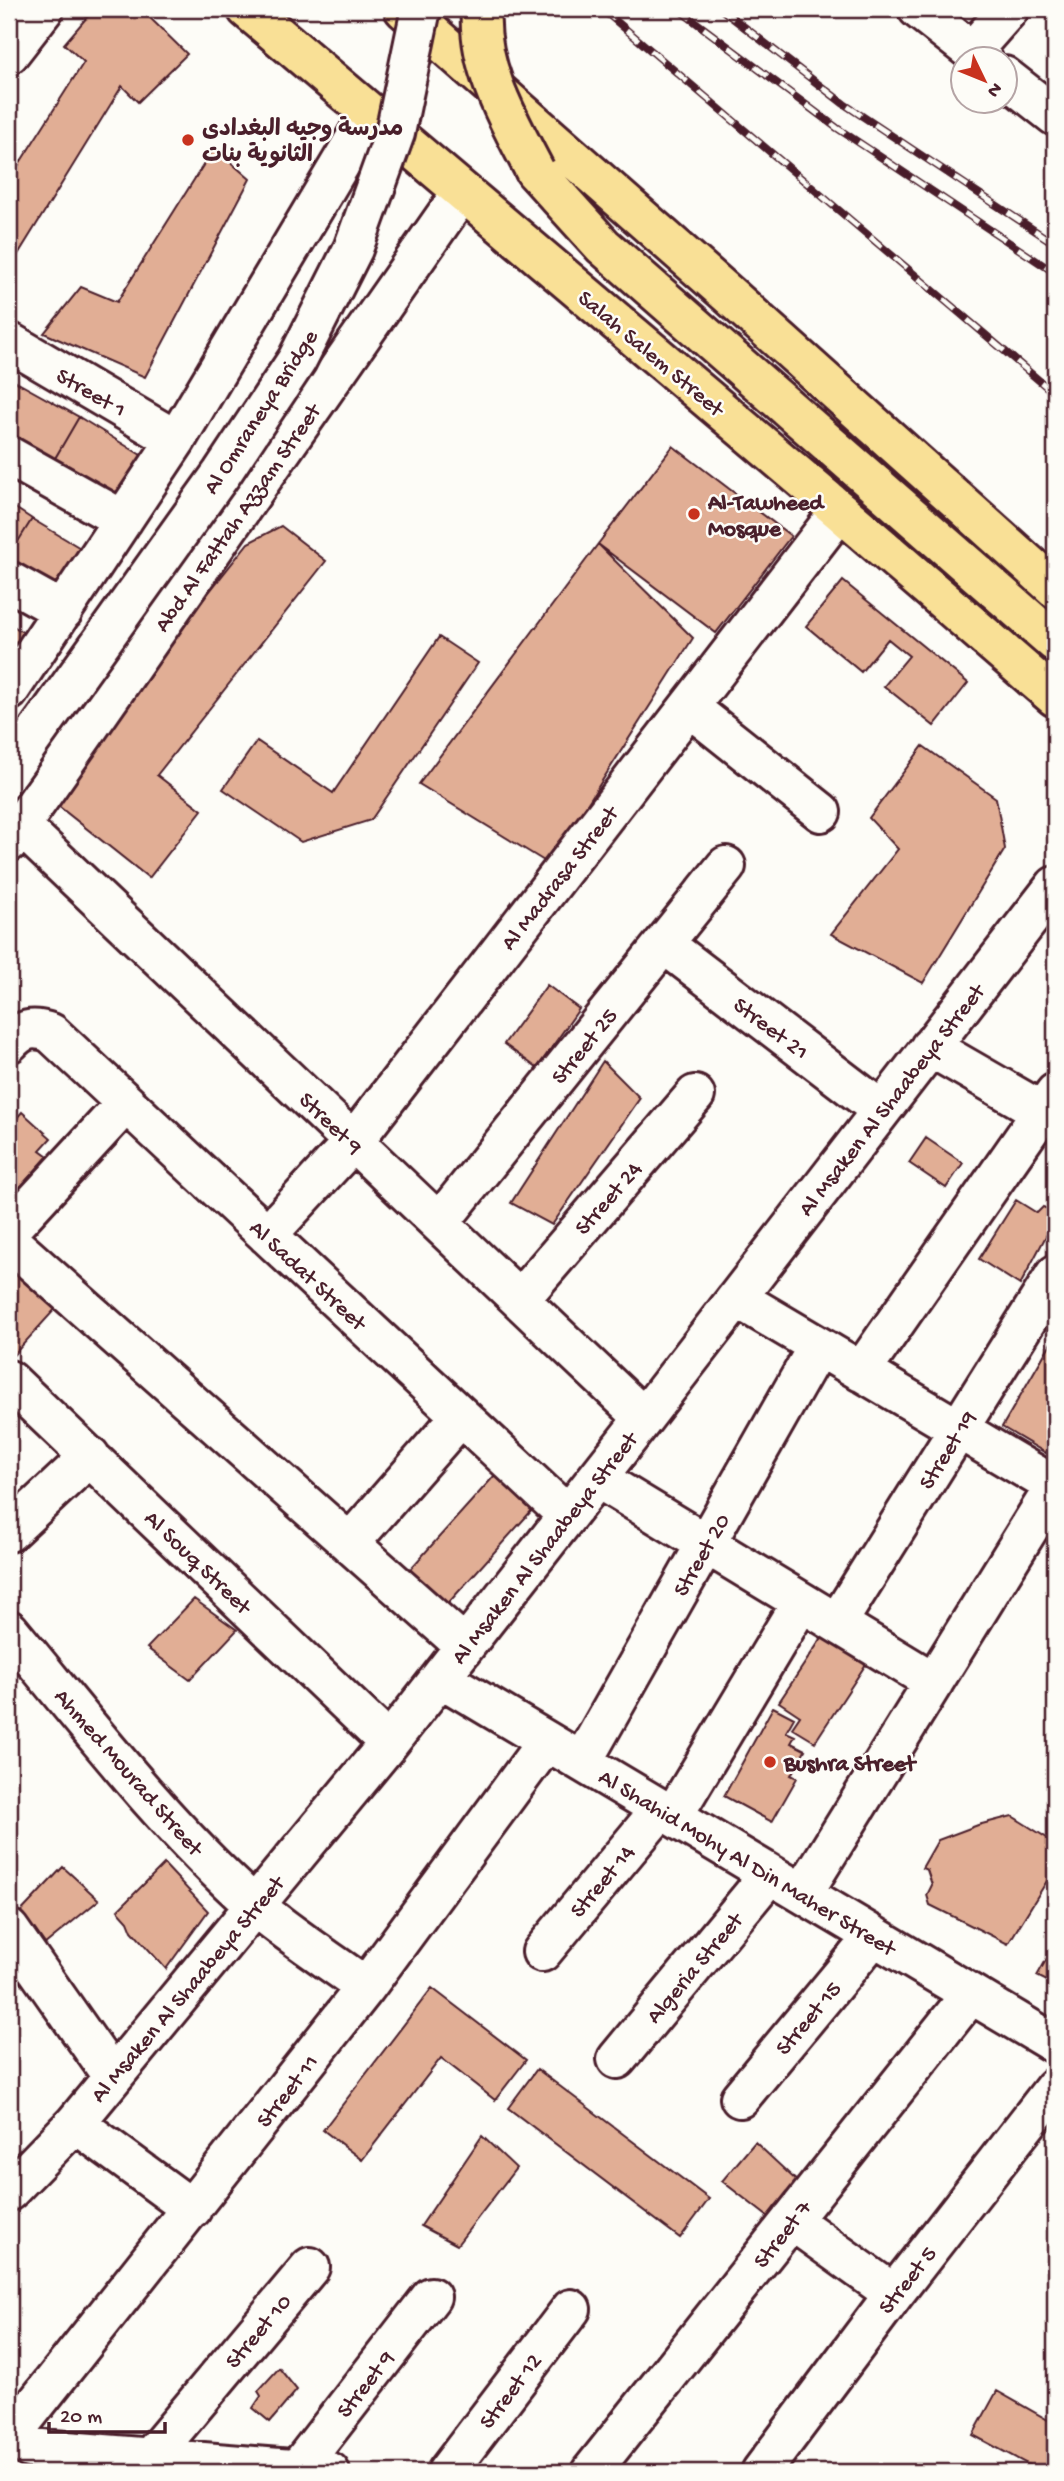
<svg xmlns="http://www.w3.org/2000/svg" width="1064" height="2481" viewBox="0 0 1064 2481" font-family="'Gochi Hand','Playpen Sans Arabic',sans-serif">
  <style>
    .building { fill: #e1ae95; stroke: #4a1f2b; stroke-width: 2 }
    .lines { fill: none; stroke-linecap: round; stroke-linejoin: round }
    .minor-casing { stroke: #4a1f2b; stroke-width: 44 }
    .highway-casing { stroke: #4a1f2b; stroke-width: 44 }
    .minor { stroke: #fdfcf7; stroke-width: 38 }
    .highway { stroke: #f9e096; stroke-width: 38 }
    .rail-casing { stroke: #4a1f2b; stroke-width: 8 }
    .rail { stroke: #fdfcf7; stroke-width: 5; stroke-dasharray: 16; stroke-linecap: butt }
    .minor-bridge-casing { stroke: #4a1f2b; stroke-width: 44; stroke-linecap: butt }
    .highway-bridge-casing { stroke: #4a1f2b; stroke-width: 44; stroke-linecap: butt }
    .minor-bridge { stroke: #fdfcf7; stroke-width: 38 }
    .highway-bridge { stroke: #f9e096; stroke-width: 38 }
    .poi-dot { fill: #c8321e; stroke: #fdfcf7; stroke-width: 2.5 }
    .labels { text-anchor: middle; stroke-width: 5; stroke-linejoin: round; paint-order: stroke }
    .poi-label { font-size: 23px; font-weight: bold; fill: #4a1f2b; stroke: #fdfcf7; text-anchor: start }
    .street-label { font-size: 23px; fill: #4a1f2b; stroke: #fdfcf7 }
  </style>
  <rect width="100%" height="100%" fill="#fdfcf7"/>
  <filter id="ink" filterUnits="userSpaceOnUse"><feTurbulence type="fractalNoise" baseFrequency=".0143" numOctaves="2"/><feDisplacementMap in="SourceGraphic" scale="14" xChannelSelector="R" yChannelSelector="G"/><feConvolveMatrix kernelMatrix="1 2 1 2 8 2 1 2 1" color-interpolation-filters="sRGB"/></filter>
  <g filter="url(#ink)">
    <path class="building" d="M94 9H141L187 54 138 102 122 86 9 269V180L84 62 64 44Z
      M214 148 250 179 145 377 44 333 81 287 117 302Z
      M9 378 79 417 54 460 9 432Z
      M79 417 154 463 128 505 54 460Z
      M673 446 791 536 716 633 598 544Z
      M9 504 32 519 9 556Z
      M32 519 92 555 67 596 9 561V556Z
      M281 526 326 561 157 775 202 810 149 878 47 797 248 543Z
      M598 544 693 638 549 864 419 784Z
      M843 581 968 683 934 726 884 686 909 656 888 639 861 672 806 626Z
      M9 623 34 640 9 677Z
      M439 637 478 663 371 820 301 842 223 789 257 741 333 793Z
      M923 746 996 798 1005 849 923 983 831 934 898 849 869 818Z
      M547 985 579 1009 537 1068 504 1044Z
      M603 1061 640 1098 552 1225 511 1203Z
      M22 1112 51 1138 40 1150 48 1156 9 1200V1116L14 1121Z
      M926 1138 963 1163 946 1188 909 1163Z
      M1016 1200 1037 1213 1043 1207 1055 1212V1219L1020 1285 979 1259Z
      M9 1270 58 1306 9 1360Z
      M1055 1336V1437L1046 1453 1002 1427Z
      M495 1475 534 1508 442 1610 404 1576Z
      M194 1599 237 1630 190 1680 147 1648Z
      M823 1636 866 1664 815 1742 792 1728 800 1716 779 1702Z
      M773 1707 794 1718 786 1732 795 1736 791 1743 805 1750 791 1775 797 1778 772 1822 724 1796Z
      M1012 1816 1055 1843V1868L1008 1944 930 1905 927 1895 932 1885 927 1870 922 1868 938 1840 978 1825Z
      M164 1864 208 1911 166 1969 132 1931 128 1921 118 1910Z
      M63 1867 99 1900 33 1954 14 1919Z
      M1055 1944V1985L1037 1976Z
      M432 1988 526 2060 495 2100 441 2058 362 2160 323 2130Z
      M537 2069 709 2199 680 2238 508 2108Z
      M482 2136 516 2168 457 2245 421 2226Z
      M755 2142 800 2184 772 2220 722 2181Z
      M279 2368 297 2390 270 2422 253 2408 261 2396 258 2391Z
      M997 2391 1055 2424V2450L1042 2472 973 2435Z"/>
    <g class="lines">
      <g class="minor-casing">
        <path id="minor" d="M918 9 983 60
          M972 51 1009 9
          M9 54 44 9
          M1004 76 1055 116
          M9 342 176 440
          M9 456 123 520
          M9 581 63 611
          M9 691 176 440 370 114
          M689 707 821 812
          M21 826 644 1418
          M9 842 462 192
          M664 944 881 1110
          M9 1043C22 1029 32 1026 51 1033L567 1515
          M930 1047 1055 1119
          M439 1223 726 866
          M9 1230 126 1103
          M267 1235 353 1142 840 511
          M9 1241 465 1646
          M737 1298 1055 1486
          M520 1299 695 1095
          M861 1372 1055 1093
          M9 1380 389 1743
          M597 1478 934 1682
          M9 1532 90 1456
          M350 1543 461 1416
          M837 1623 1055 1275
          M9 1630C87 1724 163 1824 254 1905 289 1935 329 1960 366 1987
          M441 1678 1055 2044
          M582 1762 818 1346
          M673 1816 801 1602
          M803 1893 1055 1486
          M9 1929 112 2076
          M542 1952 661 1809
          M617 2059 770 1874
          M740 2098 874 1936
          M75 2123 192 2209
          M9 2191 75 2123 389 1743 644 1418 1055 886
          M791 2220 894 2294
          M9 2438 366 1987 547 1741
          M29 2448 330 2472
          M150 2458 310 2267
          M297 2470 431 2297
          M447 2472 571 2309
          M591 2472 971 1994
          M761 2472 894 2294 1055 2087"/>
      </g>
      <g class="highway-casing">
        <path id="highway" d="M247 9 840 511 1055 697
          M404 9 729 295 1055 588
          M535 171 603 246 1055 642"/>
      </g>
      <use href="#minor" class="minor"/>
      <use href="#highway" class="highway"/>
      <g class="rail-casing">
        <path id="rail" d="M602 9 1055 394
          M678 9 837 128 1055 273
          M721 9 844 104 1055 244"/>
      </g>
      <use href="#rail" class="rail"/>
      <g class="minor-bridge-casing">
        <path id="minor-bridge" d="M9 771 222 473 297 360 353 249 395 133 421 9"/>
      </g>
      <g class="highway-bridge-casing">
        <path id="highway-bridge" d="M481 9C477 67 509 121 535 171"/>
      </g>
      <use href="#minor-bridge" class="minor-bridge"/>
      <use href="#highway-bridge" class="highway-bridge"/>
    </g>
  </g>
  <g class="poi-dot">
    <circle cx="188" cy="140" r="7"/>
    <circle cx="694" cy="514" r="7"/>
    <circle cx="770" cy="1762" r="7"/>
  </g>
  <g class="labels">
    <g class="poi-label">
      <text x="202" y="135">مدرسة وجيه البغدادى<tspan x="202" dy="26">الثانوية بنات</tspan></text>
      <text x="708" y="509">Al-Tawheed<tspan x="708" dy="26">Mosque</tspan></text>
      <text x="784" y="1770">Bushra Street</text>
    </g>
    <g class="street-label">
      <text transform="translate(652 352) rotate(40)" y="8">Salah Salem Street</text>
      <text transform="translate(92 391) rotate(30)" y="8">Street 1</text>
      <text transform="translate(259 411) rotate(-57)" y="8">Al Omraneya Bridge</text>
      <text transform="translate(236 517) rotate(-55)" y="8">Abd Al Fattah Azzam Street</text>
      <text transform="translate(558 877) rotate(-52)" y="8">Al Madrasa Street</text>
      <text transform="translate(772 1027) rotate(37)" y="8">Street 21</text>
      <text transform="translate(583 1045) rotate(-51)" y="8">Street 25</text>
      <text transform="translate(890 1099) rotate(-52)" y="8">Al Msaken Al Shaabeya Street</text>
      <text transform="translate(332 1122) rotate(44)" y="8">Street 9</text>
      <text transform="translate(607 1197) rotate(-49)" y="8">Street 24</text>
      <text transform="translate(309 1274) rotate(43)" y="8">Al Sadat Street</text>
      <text transform="translate(946 1449) rotate(-58)" y="8">Street 19</text>
      <text transform="translate(543 1547) rotate(-52)" y="8">Al Msaken Al Shaabeya Street</text>
      <text transform="translate(700 1554) rotate(-60)" y="8">Street 20</text>
      <text transform="translate(199 1561) rotate(44)" y="8">Al Souq Street</text>
      <text transform="translate(130 1771) rotate(49)" y="8">Ahmed Mourad Street</text>
      <text transform="translate(748 1861) rotate(31)" y="8">Al Shahid Mohy Al Din Maher Street</text>
      <text transform="translate(601 1880) rotate(-50)" y="8">Street 14</text>
      <text transform="translate(693 1967) rotate(-50)" y="8">Algeria Street</text>
      <text transform="translate(186 1988) rotate(-50)" y="8">Al Msaken Al Shaabeya Street</text>
      <text transform="translate(807 2017) rotate(-50)" y="8">Street 15</text>
      <text transform="translate(286 2090) rotate(-52)" y="8">Street 11</text>
      <text transform="translate(781 2233) rotate(-52)" y="8">Street 7</text>
      <text transform="translate(906 2279) rotate(-52)" y="8">Street 5</text>
      <text transform="translate(257 2330) rotate(-50)" y="8">Street 10</text>
      <text transform="translate(364 2383) rotate(-52)" y="8">Street 9</text>
      <text transform="translate(509 2390) rotate(-53)" y="8">Street 12</text>
    </g>
  </g>
  <rect width="1064" height="2481" fill="none" stroke="#fdfcf7" stroke-width="35"/>
  <rect x="18" y="18" width="1029" height="2446" fill="none" stroke="#4a1f2b" stroke-width="2.5" filter="url(#ink)"/>
  <g transform="translate(984 80) rotate(133)"><circle r="33" fill="#fdfcf7" stroke="#b5a4a5" stroke-width="2"/>
  <path d="M0-5L12 26L0 18L-12 26Z" fill="#c8321e"/>
  <text y="-10" font-size="19" font-weight="bold" text-anchor="middle" fill="#4a1f2b">N</text>
  </g>
  <path d="M49 2422v10h116v-10" fill="none" stroke="#4a1f2b" stroke-width="3.5"/>
  <text x="60" y="2422" font-size="21" fill="#4a1f2b" stroke="#fdfcf7" stroke-width="5" paint-order="stroke">20 m</text>
</svg>
